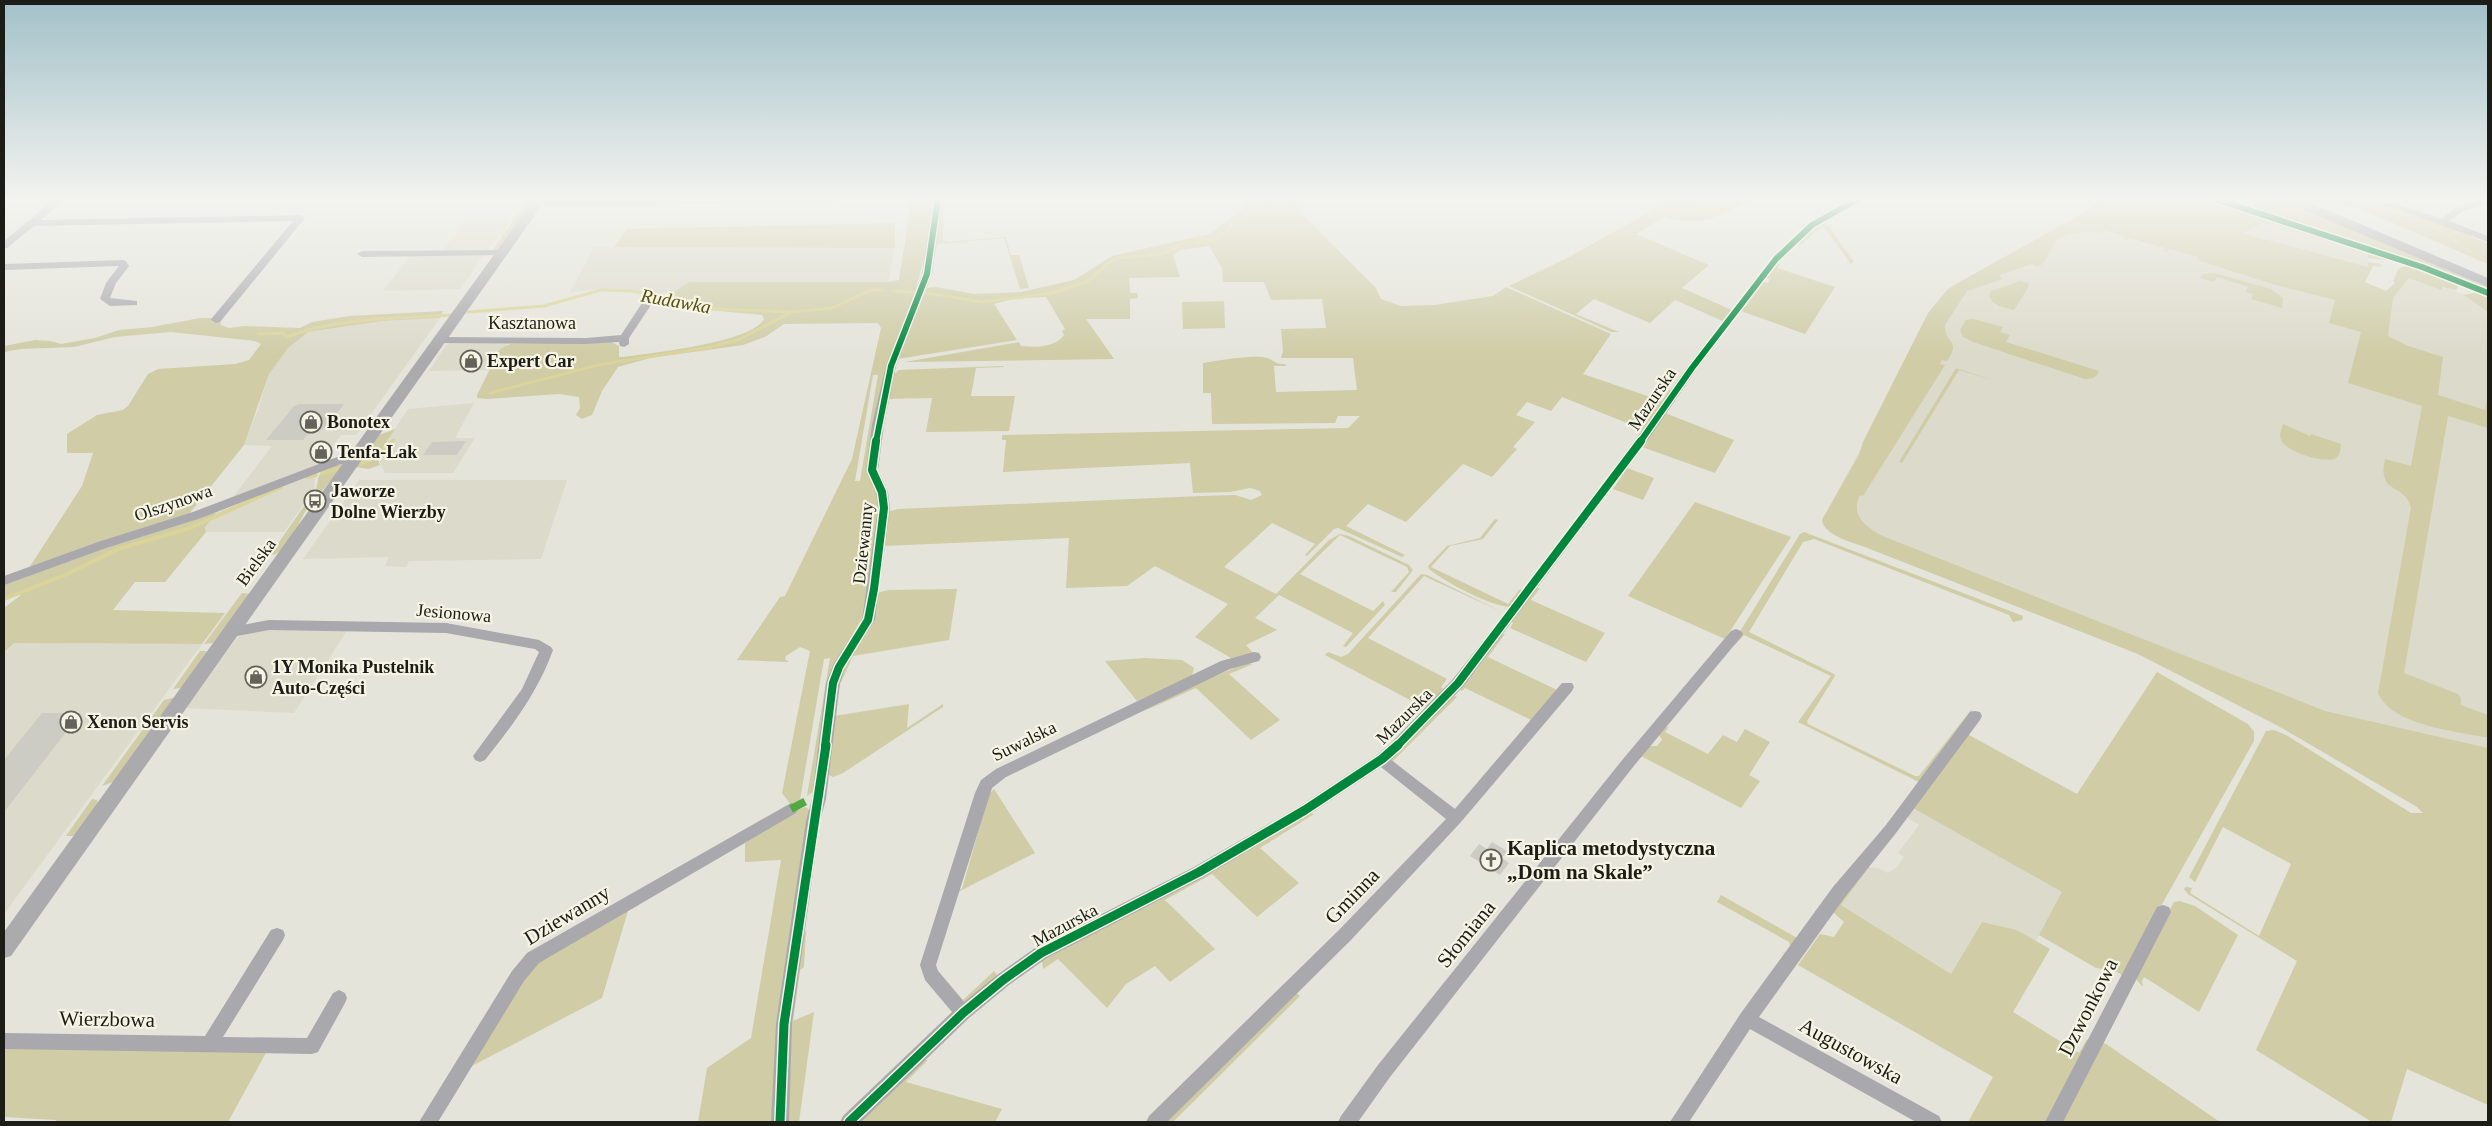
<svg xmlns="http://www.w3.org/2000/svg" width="2492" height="1126" font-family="'Times New Roman',serif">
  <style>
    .built { fill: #dcdaca }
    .green { fill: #cfcca6; fill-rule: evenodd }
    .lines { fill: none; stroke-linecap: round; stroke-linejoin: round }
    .stream-far1 { stroke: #dad49a; stroke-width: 3 }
    .stream { stroke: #dad49a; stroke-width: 4 }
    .building { fill: #ccccc5 }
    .minor { fill: #a8a8ad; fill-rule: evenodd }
    .major { fill: #abaaad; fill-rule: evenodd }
    .highway { fill: #a6a4a9; fill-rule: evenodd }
    .quiet { stroke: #52a942; stroke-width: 8; stroke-dasharray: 16 8; stroke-linecap: butt }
    .cycleway-far2-casing { stroke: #f6f4e4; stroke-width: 9 }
    .cycleway-far1-casing { stroke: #f6f4e4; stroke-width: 11 }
    .cycleway-casing { stroke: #f6f4e4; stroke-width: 12 }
    .cycleway-far2 { stroke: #00873e; stroke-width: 6 }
    .cycleway-far1 { stroke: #00873e; stroke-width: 8 }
    .cycleway { stroke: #00873e; stroke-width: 9 }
    .labels { text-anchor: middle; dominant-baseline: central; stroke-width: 4.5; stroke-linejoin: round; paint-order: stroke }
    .street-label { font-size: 18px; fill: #1d1d17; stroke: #f6f4e4 }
    .poi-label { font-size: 18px; font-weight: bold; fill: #1d1d17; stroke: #f6f4e4; text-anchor: start }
    .water-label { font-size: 19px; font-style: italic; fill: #564f13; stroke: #f6f4e4 }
    .near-poi-label { font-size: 21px; font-weight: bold; fill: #1d1d17; stroke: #f6f4e4; text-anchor: start }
    .near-street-label { font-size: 21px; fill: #1d1d17; stroke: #f6f4e4 }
  </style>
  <rect width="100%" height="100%" fill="#e4e4db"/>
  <g class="built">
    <polygon points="2197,198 2369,253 2368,268 2241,233 2215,262 2389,292 2404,269 2452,282 2453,290 2470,297 2488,299 2488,801 2310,743 2138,654 1830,533 1823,525 1822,520 1939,305 2092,213"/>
    <polygon points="467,219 511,219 487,251 442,251"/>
    <polygon points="594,247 895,248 888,282 689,282 674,292 658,294 600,289 570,292"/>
    <polygon points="484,255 460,289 383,291 410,256"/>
    <polygon points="440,318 356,435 341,435 319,465 233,497 272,446 244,445 245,441 259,407 269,374 288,348 301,336 308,332 383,321"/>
    <polygon points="453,342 508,342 492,370 429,371 446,345"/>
    <polygon points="474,403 455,438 475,438 453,473 385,473 377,456 408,409"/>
    <polygon points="316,473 314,490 284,532 206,532 205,527 217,512"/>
    <polygon points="359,480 567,480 541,559 409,561 406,567 385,566 389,557 303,559"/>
    <polygon points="348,629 294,713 186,708 240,634 252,630"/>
    <polygon points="14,643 202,644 4,914 4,652"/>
    <polygon points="1913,808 2063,892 2036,941 2017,930 1982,922 1951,974 1841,905 1869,867 1878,868 1888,873 1897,867 1904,857 1898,853 1919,825 1906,817"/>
  </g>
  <g class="green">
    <path d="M912,198h21l-6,49 -11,41 -27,78 -15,75 6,68 -16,110 -24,39 -26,133 -7,5 23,-138 -6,1 -24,141 -9,5 -9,-12 28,-142 -10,-4 -14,9 -1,3 4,3 -52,-2 43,-63 5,-1 67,-137 29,-131 -3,-5 -94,1 -19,13 -22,8 -93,13 -32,9 -16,24 -10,24 -10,4 -6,-4 4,-7 -1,-11 -20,-3 -72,5 -10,-1v-3l23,-46 10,-5 99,-3 10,5v11h4c28,-4 128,-14 141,-38l-2,-4 -66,-6 -9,-5 -12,-1 -5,-5 4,-6 15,-10h199l11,-2zM873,375h5l-18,106h-5z"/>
    <polygon points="940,198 943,198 943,240 947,242 1006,237 1011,255 1019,255 1029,288 1020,289 1004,238 937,244 935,256"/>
    <path d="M1246,198h45l12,17 73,73 5,11 20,7 33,-1 59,-9 13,-9 105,47 -28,40 79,27 7,-11 2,1 -35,47 6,-9 -80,-32 -11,14 -24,-9 -11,13 19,7 -22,25 4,2 -25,28 -29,-13 -57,58 -38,-18 -22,22 59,29 -3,2 -64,-29 -4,1 -27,27 -2,-1 10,-11 -43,-21 -48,44 52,27 53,-54 11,-6 9,2 60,29 4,5 -17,22h-5l18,-20 -2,-5 -67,-32 -40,39 73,37 10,-10 2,4 -39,42 -3,-1 10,-13 -74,-38 -24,23 22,12 -31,15 8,9 -23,4 -36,-21 33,-33 -73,-38 -28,20 -61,2 3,-50 -186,8 4,-34 11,-3 304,-13 33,-1 16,5 11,-5 -2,-4 -10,-3 -20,4 -37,1 -3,-30 -187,9 3,-32h-4v-5l346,-7 12,-12h-22l-3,7 -123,1 -1,-31h-8v-30c13,-2 52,-9 64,-5 9,3 7,6 18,6l1,2h-12l2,26 81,-2 -4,-32h-72l2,-7 -2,-22 45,-1 -4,-29 -51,1 -7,-18h-41l-1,-14 -13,-22 -28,4 -8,5 7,22 -51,1 1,15h7l1,5 -8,1v20h-44l28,40 -209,3 114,-20 2,4c14,2 35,1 43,-11l-2,-4 3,-2 -19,-32 -34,2 -18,5 23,36 -120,19 30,-71 9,-1 38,7 47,-2 53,-12 38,-24 97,-22 33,-24z"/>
    <path d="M1695,198h66c-37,10 -55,34 -96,18l-29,18 73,31 -27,23 50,22 -9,11 -48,-21 -25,23 -56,-24 -18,15 43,18h-8l-102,-46 58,-28 97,-54 25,-2z"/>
    <path d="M2110,198h97l16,5 -3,3 8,3 3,-3 156,51 6,4 -25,-3v-5l-103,-31 -23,11 126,34v-5l14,2 -2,3 -7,-1 -8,16 21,9 9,-8 -2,-2c3,-5 2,-9 7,-13 12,-7 50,8 60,16l-4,6 -13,-3 -2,3 -32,-12 -16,20 -5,38 20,10 35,11 -5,38 47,15 3,-13v31l-40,-12 -44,257 54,21 3,4v7l27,10v23c-31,-7 -96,-12 -110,-45l33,-185c-6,-26 -34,-12 -26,-49l26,7 11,-60 -74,-23 13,-51 -32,-9 6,-23 -66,-17 -72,-23 1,-3 -29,-8 -2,3 -3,-1 1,-3 -36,-10 -1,2h-4l1,-4 -22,-6 -2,3c-13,-1 -37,-3 -46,9 -5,8 -8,17 -15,24l-2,1 -6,-3 -33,11 4,4 -36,12 -22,34c-1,19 17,14 2,36l-5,-1 -2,4 5,1 -82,131 -3,-1c-11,21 8,34 25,42l440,174 163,37v357l-81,-36 -16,53h-19l-116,-72 41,-89 -109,-67 -4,-5 2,-2 6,1 -2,5 69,43 32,-72 -68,-37 -28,55 -6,-5 77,-146 8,-1 12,5 125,78h12l-6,-6 -142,-83 -137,-70 -268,-105c-14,-6 -45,-12 -48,-29l37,-65 4,-13 65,-129 19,-23 9,-6z"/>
    <polygon points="528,200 535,201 500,250 492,251"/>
    <polygon points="2285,201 2488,287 2488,292 2425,265 2260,213 2253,208 2255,204"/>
    <path d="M2342,201c51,4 100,22 146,43v20z"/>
    <polygon points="895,223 895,248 614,247 627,229"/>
    <polygon points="1820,223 1829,227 1854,262 1851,264 1823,226 1799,246 1794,244"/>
    <polygon points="1776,263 1780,264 1777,268 1835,287 1805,334 1741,311 1737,314 1762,281 1768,283 1770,279 1765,277"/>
    <polygon points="2214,273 2271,289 2283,298 2282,308 2251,299 2253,294 2246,292 2248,287 2217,277 2214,282 2200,278 2203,274"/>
    <path d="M2020,281l9,2 -1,5 -14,22c-10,-3 -21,-3 -25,-15l2,-4z"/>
    <polygon points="2474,293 2488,295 2488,312 2464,295"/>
    <polygon points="1224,301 1225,328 1183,329 1182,302"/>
    <polygon points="443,311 440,318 383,321 308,332 288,348 269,374 244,445 189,514 27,571 82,486 93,453 67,453 67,434 97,415 123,410 128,406 148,374 158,369 236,364 249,360 261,344 255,341 171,332 115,337 74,347 21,349 4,352 4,346 35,340 50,341 61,344 95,338 119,330 152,327 200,318 215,318 220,320 221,325 229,328 245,326 300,328 312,322 349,316"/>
    <path d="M1973,319l30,8 -3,5 10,3 -4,7 93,29c-2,7 -8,8 -14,8l-112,-37 -10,-5 -3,-7 6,-10z"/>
    <polygon points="1003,366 1004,367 976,368 971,396 1015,396 1009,431 926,432 932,398 886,399 893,375 899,370"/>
    <polygon points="1956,368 1995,381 1959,370 1902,463 1899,462"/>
    <polygon points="1665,413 1734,440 1715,473 1642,447"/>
    <path d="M2283,424l27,12 1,-2 30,10c-1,4 0,11 -5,14 -12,6 -49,-6 -55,-18 -2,-5 0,-10 2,-16z"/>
    <polygon points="395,429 377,456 380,465 369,469 356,467 379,435"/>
    <path d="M343,464c-11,17 -26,31 -38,48 -8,13 -12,29 -25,39 -3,3 -7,4 -10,4l46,-66 3,-13 6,-9z"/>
    <polygon points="1627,468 1654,478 1643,500 1613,489"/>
    <polygon points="1695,502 1791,537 1725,639 1628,596"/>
    <polygon points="217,512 205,527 206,532 165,582 135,582 113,610 225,613 202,644 14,643 4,652 4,608 21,595 4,596 4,584 101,548"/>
    <path d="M1495,519l3,1 -15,19 -33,7 -19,21 77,37 12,-15 5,2 -15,16c-20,-1 -65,-25 -81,-38l-1,-3 19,-20 33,-8z"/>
    <polygon points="1804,532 2023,616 2022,620 2013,622 2009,615 1814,539 1803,542 1749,632 1834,674 1835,676 1807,721 1808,724 1915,776 1919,776 1971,710 1973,711 1919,782 1798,722 1831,676 1744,635 1735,645 1733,643 1800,534"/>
    <polygon points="1421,574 1427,575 1502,612 1424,576 1368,638 1447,679 1441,687 1443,689 1429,708 1425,708 1325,655 1328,652 1341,657 1348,654"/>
    <polygon points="1537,588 1540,588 1531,600 1605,633 1586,662 1510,628 1513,623 1511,621"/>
    <polygon points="957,589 949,640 853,656 838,689 839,674 877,593 888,590"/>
    <polygon points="242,593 250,594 213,643 204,644"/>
    <polygon points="1501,634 1505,634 1488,657 1557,690 1531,720 1465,688 1462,691 1460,688"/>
    <polygon points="200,651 206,651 207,653 181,688 173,689"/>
    <polygon points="1145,658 1182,660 1194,668 1191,679 1137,701 1105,661"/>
    <polygon points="1246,663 1253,664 1229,674 1280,720 1251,740 1196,688 1140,713 1162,702 1168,696"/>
    <polygon points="2157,672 2248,724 2254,732 2254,741 2122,975 2115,971 2096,968 2039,935 2062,892 1913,808 1965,737 1969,735 2077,794"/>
    <path d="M1453,695l4,2 -64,64 61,49 55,-64 -7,13 -45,51c-12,-1 -59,-39 -66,-50l1,-3z"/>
    <polygon points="172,698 174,699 115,781 102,786 164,700"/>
    <polygon points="909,704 907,728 943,704 943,707 843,773 833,777 827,774 834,716"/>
    <polygon points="1669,727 1665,732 1708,754 1723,735 1737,742 1745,729 1770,742 1749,775 1760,781 1741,808 1639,755 1649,746 1657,746 1662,740 1658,733 1663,728"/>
    <polygon points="994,789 1035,853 958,892 934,966 963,1000 994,971 997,975 969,1000 962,1002 934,969 933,965 957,890 962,889 989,794"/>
    <polygon points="92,799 97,800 98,804 77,836 66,836"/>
    <polygon points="806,807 811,812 775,1068 772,1122 698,1122 707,1068 751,1038 781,860 745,862 745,843 793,811"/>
    <polygon points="1310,813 1314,814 1260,848 1299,883 1257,917 1212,874 1165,900 1215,949 1170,982 1155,966 1126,984 1107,1008 1058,959 1043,969 1042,961"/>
    <polygon points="1864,867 1869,867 1841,905 1951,974 1982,922 2017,930 2050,949 2013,1012 2079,1053 2087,1039 2089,1043 2046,1122 1968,1122 1993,1077 1798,965 1820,934 1834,937 1844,922 1834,913 1835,906"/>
    <polygon points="1721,895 1799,939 1786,955 1782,952 1786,953 1790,946 1789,942 1717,902"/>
    <polygon points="2180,901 2195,906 2238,935 2199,1012 2144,977 2142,981 2143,987 2135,978 2174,902"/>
    <polygon points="634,904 639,905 628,911 602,998 470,1067 436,1122 433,1122 535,964"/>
    <polygon points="806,931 804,967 800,970 793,1021 814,1012 799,1122 788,1122 788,1057 803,933"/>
    <polygon points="1295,992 1300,996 1173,1122 1163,1122"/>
    <polygon points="2103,1043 2106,1044 2220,1122 2061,1122"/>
    <polygon points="4,1046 267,1051 228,1122 55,1122 56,1120 4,1117"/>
    <polygon points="922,1060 928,1060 906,1082 1002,1109 995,1122 858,1122"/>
  </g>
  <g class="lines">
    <g class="stream-far1">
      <path d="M2318,200c41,4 82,8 119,28 18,10 32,25 51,34"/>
      <polyline points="894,291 927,293 982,302 1053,293 1088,281 1108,263 1118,258 1163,254 1184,243 1198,243 1218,238 1227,232 1233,222 1259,208 1266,198"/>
      <polyline points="468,312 544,306 601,290 631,291 686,300 696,305 718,309 793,312 832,308 871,290 882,290"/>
      <path d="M258,334l25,-1 4,4c50,-20 110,-18 164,-22"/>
      <polyline points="490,393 598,365 711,347 738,340 790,313"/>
      <polyline points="392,442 394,440"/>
    </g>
    <g class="stream">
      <polyline points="360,464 371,459 393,441"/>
      <polyline points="322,473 341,468"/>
      <polyline points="307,477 316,475"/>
      <polyline points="4,599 65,575 118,549 190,528 281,487"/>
    </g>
  </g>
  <g class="building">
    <polygon points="299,404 344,404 334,417 344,417 336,427 326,427 319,431 310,431 303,440 266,440 294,406"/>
    <polygon points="466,441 457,455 423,455 432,442"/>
    <polygon points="42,713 81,713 4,812 4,760"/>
    <polygon points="1492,842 1507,851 1502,858 1509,863 1500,875 1470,856 1479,844 1487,849"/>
  </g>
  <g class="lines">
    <g class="minor">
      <polygon points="56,198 66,198 41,220 300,215 305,218 220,322 216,323 211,320 212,318 293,221 34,226 7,248 4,249 4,241"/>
      <polygon points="831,198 834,199 834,203 539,205 534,202 539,199"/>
      <polygon points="933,198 943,198 932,274 896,366 884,425 878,470 888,492 890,508 875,620 845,668 840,683 826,799 820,821 792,1024 789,1122 771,1122 776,1024 806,821 812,799 826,683 834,663 862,620 878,508 876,492 866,470 872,425 886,366 922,274"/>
      <polygon points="1853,198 1864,198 1815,227 1779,261 1696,370 1650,437 1463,687 1391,760 1455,809 1562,683 1572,683 1574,687 1572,691 1461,822 1351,940 1167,1122 1146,1122 1149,1116 1339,930 1446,819 1381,767 1310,814 1204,877 1047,958 1009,985 969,1018 861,1122 840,1122 843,1116 952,1012 925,980 920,965 975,793 981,780 996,769 1221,661 1254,652 1259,653 1261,657 1259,661 1230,669 1006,777 992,788 936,965 938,971 964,1002 997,975 1035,948 1194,867 1300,806 1377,755 1390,744 1453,679 1506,612 1642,431 1688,366 1773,257 1809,223"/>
      <path d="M2353,198c31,0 59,10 88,21l16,-12 31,-9v6l-25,7 -14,10 39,15v6l-88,-32z"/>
      <polygon points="502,250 507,253 505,255 362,257 357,254 362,251"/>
      <polygon points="123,260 126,261 129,266 116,283 110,298 137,301 137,305 110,306 100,299 106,283 119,266 4,270 4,264"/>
      <polygon points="648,299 653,302 629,338 629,344 624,347 620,346 619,342 586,344 440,343 435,340 440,337 586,338 621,335 644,300"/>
      <polygon points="340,456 354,456 360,460 354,464 341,464 201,518 106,548 4,585 4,576 98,542 193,512"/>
      <path d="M269,620l177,3 93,17 12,7 2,3c-15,42 -41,76 -68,110l-5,2 -5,-2 -2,-4 49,-67 17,-37 -4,-3 -89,-16 -177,-3 -38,7 -5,-2 -2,-3 2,-3 5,-2z"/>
      <polygon points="1736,629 1741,631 1743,634 1741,637 1633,767 1390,1077 1358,1122 1338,1122 1341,1116 1378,1065 1623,759 1731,631"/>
      <polygon points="1975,711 1980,712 1982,716 1980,720 1896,833 1845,897 1759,1017 1939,1116 1942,1122 1916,1122 1750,1029 1689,1122 1670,1122 1741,1013 1833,887 1886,825 1970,712"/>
      <polygon points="791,803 796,805 798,809 796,813 539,963 524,981 438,1122 419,1122 512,971 527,953"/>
      <polygon points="2163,905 2169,907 2171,912 2063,1122 2045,1122 2157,907"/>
      <polygon points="277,928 283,930 285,935 283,940 223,1037 307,1038 333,993 339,990 345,993 347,998 345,1003 318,1052 312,1054 4,1049 4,1033 205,1036 271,930"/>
    </g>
    <polygon class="major" points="535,198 547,198 11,956 4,958 4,932"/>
    <polygon class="highway" points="2280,198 2299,198 2488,278 2488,287 2282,201"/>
    <polyline class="quiet" points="791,809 810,799 819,799"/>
    <g class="cycleway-far2-casing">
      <g id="cycleway-far2">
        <polyline points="2212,198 2422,267 2488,293"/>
        <polyline points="876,442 891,366 927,274 938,198"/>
        <polyline points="1640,442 1692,368 1776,259 1812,225 1860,198"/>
      </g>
    </g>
    <g class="cycleway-far1-casing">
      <g id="cycleway-far1">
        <polyline points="825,746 833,683 839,667 868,620 874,589 884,508 882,492 872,470 876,441"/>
        <polyline points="1397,746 1458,683 1641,441"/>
      </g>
    </g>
    <g class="cycleway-casing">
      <g id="cycleway">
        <polyline points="780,1122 784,1024 826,745"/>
        <polyline points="849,1122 963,1013 1003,980 1041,953 1199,872 1305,810 1382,759 1398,745"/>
      </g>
    </g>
    <use href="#cycleway-far2" class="cycleway-far2"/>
    <use href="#cycleway-far1" class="cycleway-far1"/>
    <use href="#cycleway" class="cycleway"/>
  </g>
  <linearGradient id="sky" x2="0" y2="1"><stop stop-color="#a2c1c9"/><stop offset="0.56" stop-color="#f3f3ef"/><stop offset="1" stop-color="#f3f3ef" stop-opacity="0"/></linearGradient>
  <rect width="2492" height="356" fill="url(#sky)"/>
  <defs>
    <g id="shop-ring" transform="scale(1.125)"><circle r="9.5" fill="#f6f4e4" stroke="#63635c" stroke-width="1.5"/><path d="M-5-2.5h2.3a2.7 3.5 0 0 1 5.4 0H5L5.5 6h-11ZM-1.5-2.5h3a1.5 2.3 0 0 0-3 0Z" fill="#63635c"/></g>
    <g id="bus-ring" transform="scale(1.125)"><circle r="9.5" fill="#f6f4e4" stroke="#63635c" stroke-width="1.5"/><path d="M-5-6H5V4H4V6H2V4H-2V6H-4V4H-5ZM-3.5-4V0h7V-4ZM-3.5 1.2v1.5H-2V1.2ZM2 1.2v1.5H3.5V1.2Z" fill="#63635c"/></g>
    <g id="church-ring" transform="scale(1.125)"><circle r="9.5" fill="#f6f4e4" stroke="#63635c" stroke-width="1.5"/><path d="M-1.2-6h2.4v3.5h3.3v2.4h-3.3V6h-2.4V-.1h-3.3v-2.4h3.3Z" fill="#63635c"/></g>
  </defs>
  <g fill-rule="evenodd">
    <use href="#shop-ring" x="471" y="361"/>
    <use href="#shop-ring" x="311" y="422"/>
    <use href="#shop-ring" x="321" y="452"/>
    <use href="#bus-ring" x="315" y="501"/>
    <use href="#shop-ring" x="256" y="677"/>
    <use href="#shop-ring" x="71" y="722"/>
    <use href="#church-ring" x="1491" y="860"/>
  </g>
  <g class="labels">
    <g class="street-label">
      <text x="532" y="323">Kasztanowa</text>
      <text transform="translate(1652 399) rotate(-56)">Mazurska</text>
      <text transform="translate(173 503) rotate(-19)">Olszynowa</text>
      <text transform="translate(863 543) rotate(-84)">Dziewanny</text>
      <text transform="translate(256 562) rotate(-54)">Bielska</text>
      <text transform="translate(454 613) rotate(5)">Jesionowa</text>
      <text transform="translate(1404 716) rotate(-45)">Mazurska</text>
      <text transform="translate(1024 741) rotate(-26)">Suwalska</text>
      <text transform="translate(1065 925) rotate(-28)">Mazurska</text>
    </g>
    <g class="poi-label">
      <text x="487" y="361">Expert Car</text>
      <text x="327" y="422">Bonotex</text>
      <text x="337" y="452">Tenfa-Lak</text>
      <text x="331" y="491">Jaworze<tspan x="331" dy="21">Dolne Wierzby</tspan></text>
      <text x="272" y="667">1Y Monika Pustelnik<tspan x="272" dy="21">Auto-Części</tspan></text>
      <text x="87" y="722">Xenon Servis</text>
    </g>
    <g class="water-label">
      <text transform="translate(676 301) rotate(10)">Rudawka</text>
    </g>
    <g class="near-poi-label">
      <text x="1507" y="848">Kaplica metodystyczna<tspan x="1507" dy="24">„Dom na Skale”</tspan></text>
    </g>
    <g class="near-street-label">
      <text transform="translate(1352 896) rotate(-46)">Gminna</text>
      <text transform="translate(567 915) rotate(-31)">Dziewanny</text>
      <text transform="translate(1466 934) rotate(-51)">Słomiana</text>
      <text transform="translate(2088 1007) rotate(-63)">Dzwonkowa</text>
      <text transform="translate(107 1019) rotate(1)">Wierzbowa</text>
      <text transform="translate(1851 1051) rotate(29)">Augustowska</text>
    </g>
  </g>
  <rect width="2492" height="1126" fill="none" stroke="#1d1d17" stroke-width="10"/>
</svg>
